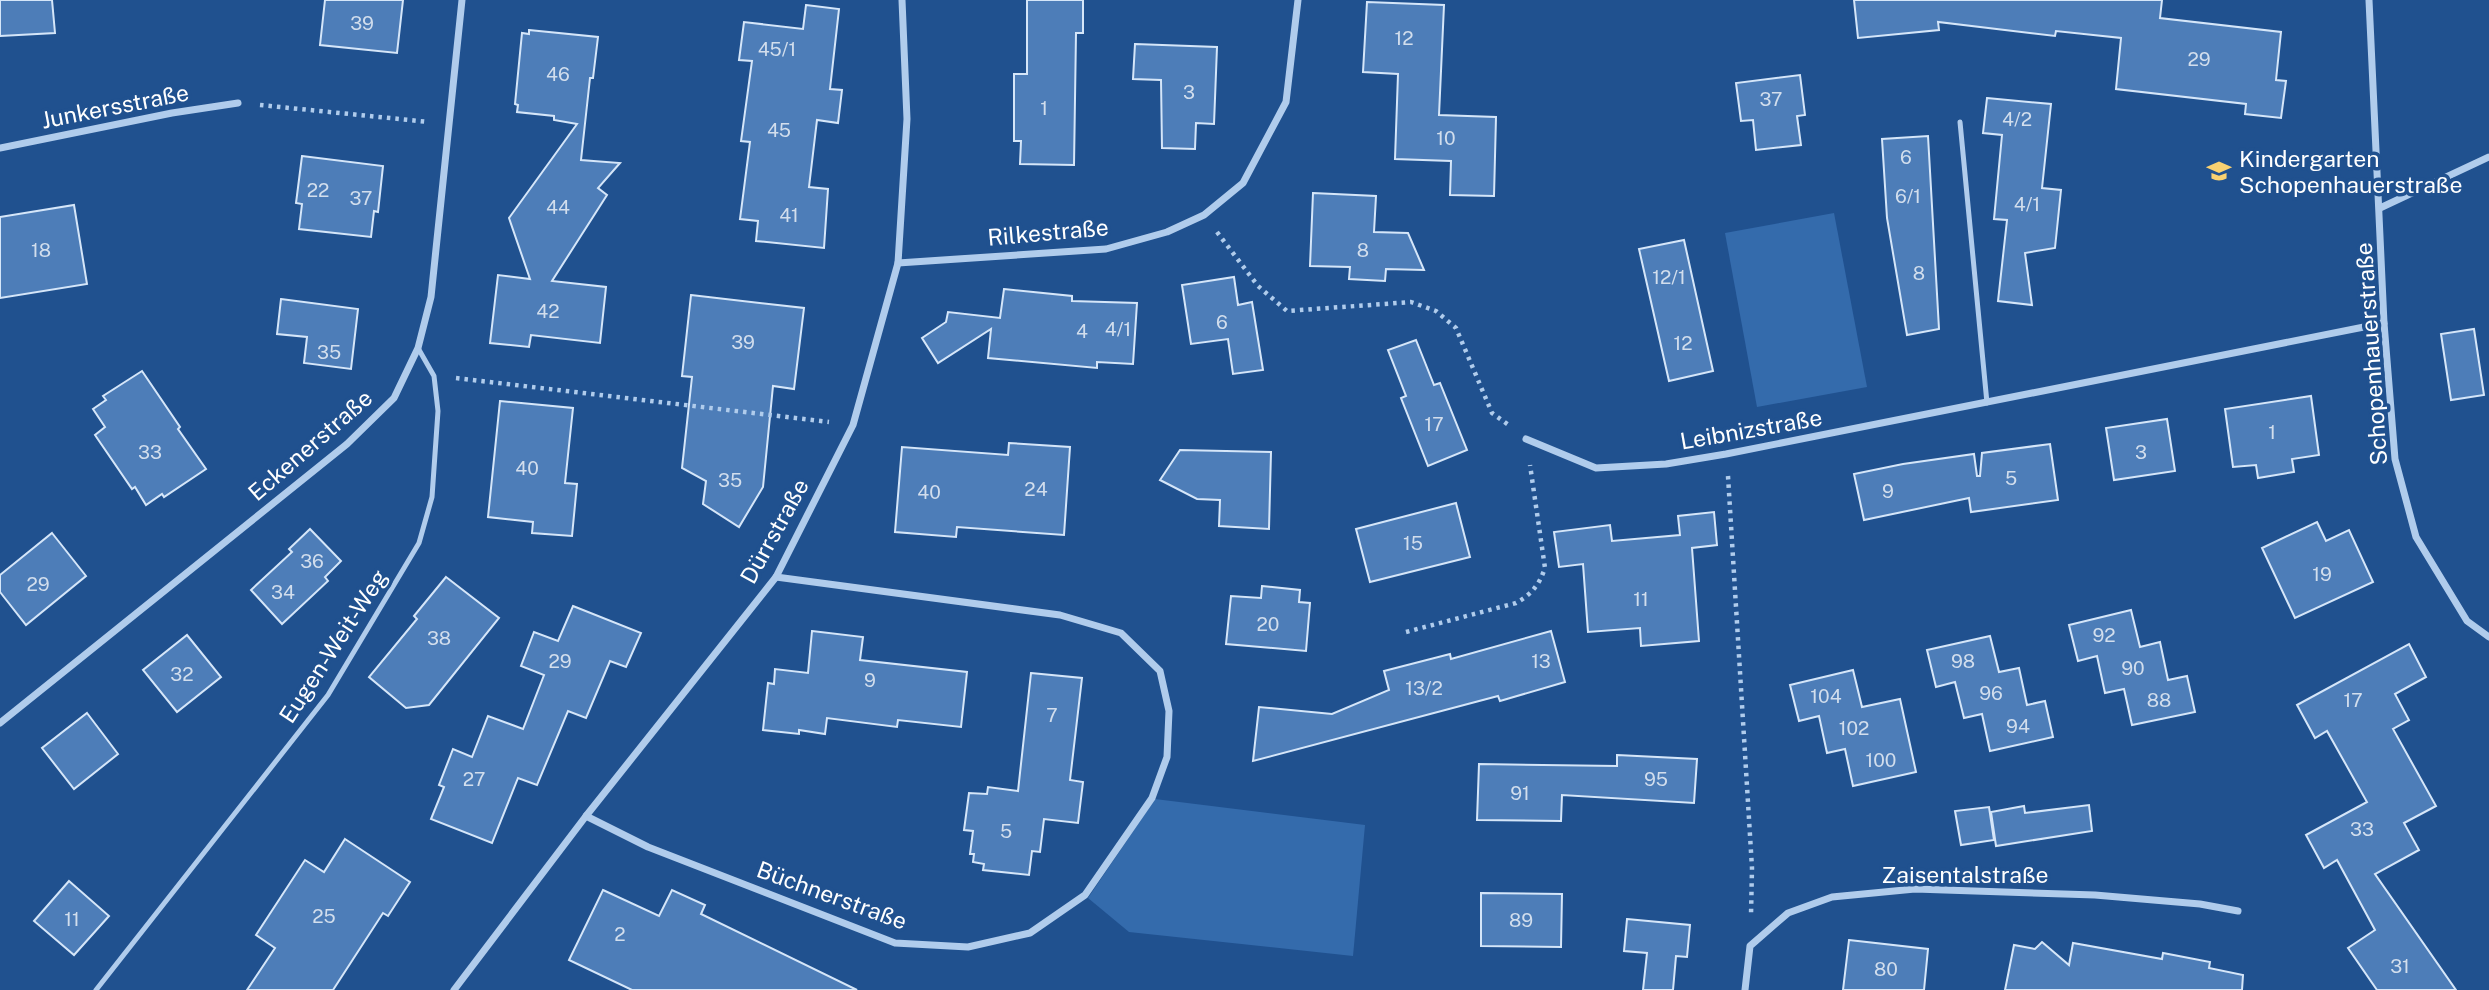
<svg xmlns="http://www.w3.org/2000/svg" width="2489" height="990" font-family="'Public Sans',sans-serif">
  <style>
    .green { fill: #346bac }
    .building { fill: #4d7db8; stroke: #d5e6f9; stroke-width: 2 }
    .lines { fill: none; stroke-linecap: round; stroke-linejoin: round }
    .path { stroke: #b0ccec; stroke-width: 4.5; stroke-dasharray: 3.5 5; stroke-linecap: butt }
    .service { stroke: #b0ccec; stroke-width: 5 }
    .minor { stroke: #b0ccec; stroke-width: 7 }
    .labels { text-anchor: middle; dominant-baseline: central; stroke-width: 7; stroke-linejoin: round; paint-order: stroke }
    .number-label { font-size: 19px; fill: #d2deed }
    .street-label { font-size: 23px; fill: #fff; stroke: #20518f }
    .poi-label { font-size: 23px; fill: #fff; stroke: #20518f; text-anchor: start }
  </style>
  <rect width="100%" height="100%" fill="#20518f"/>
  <g class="green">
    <polygon points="1834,213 1867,387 1757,407 1725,233"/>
    <polygon points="1155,799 1365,825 1353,956 1129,932 1088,898"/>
  </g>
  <g class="building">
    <polygon points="0,0 52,0 55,33 0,36"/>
    <polygon points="325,0 403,0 397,53 320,45"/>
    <polygon points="1027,0 1083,0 1083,33 1076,33 1074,165 1020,164 1021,141 1014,141 1014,74 1027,74"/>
    <polygon points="1854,0 2162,0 2160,18 2281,32 2276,80 2286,81 2281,118 2245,114 2246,104 2116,89 2121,38 2056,31 2055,36 1938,22 1939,30 1858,38"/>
    <polygon points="1367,2 1444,5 1439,115 1496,117 1494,196 1450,195 1451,161 1395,159 1398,74 1363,72"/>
    <polygon points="806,5 839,9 830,89 842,90 838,123 817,120 809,187 828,189 824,248 756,241 758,221 740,219 750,142 741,141 752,61 739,60 744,22 803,29"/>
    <polygon points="529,30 598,37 593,78 590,78 581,160 620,163 598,188 607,195 552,281 606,287 600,343 531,335 529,347 490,343 498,275 530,279 509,218 577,124 554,120 554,116 517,112 518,105 515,104 522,33 529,34"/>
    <polygon points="1135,44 1217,47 1214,124 1196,123 1195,149 1162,148 1161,80 1133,79"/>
    <polygon points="1800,75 1805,115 1797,116 1801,145 1756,150 1753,120 1741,121 1736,83"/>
    <polygon points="1987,98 2051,104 2042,188 2061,190 2055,248 2025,253 2032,305 1998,301 2007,220 1994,219 2002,135 1983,133"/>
    <polygon points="1928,136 1939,329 1907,335 1887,218 1882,139"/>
    <polygon points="302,156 383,166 378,212 374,211 371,237 299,229 302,204 296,203"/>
    <polygon points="1313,193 1376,196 1374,232 1408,233 1424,270 1386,269 1385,281 1349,279 1350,267 1310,266"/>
    <polygon points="74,205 87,284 0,298 0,217"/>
    <polygon points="1684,240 1713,371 1669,381 1639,249"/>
    <polygon points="1234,277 1238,305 1252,302 1263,370 1233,374 1228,339 1191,344 1182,285"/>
    <polygon points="1004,289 1072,296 1072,301 1137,303 1133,364 1097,362 1097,368 988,358 991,329 938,363 922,338 946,322 948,312 1000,318"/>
    <polygon points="691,295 804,308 794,389 773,386 763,487 739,527 703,504 706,481 682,468 692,377 682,376"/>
    <polygon points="281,299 358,309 351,369 304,363 307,337 277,334"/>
    <polygon points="2474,329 2484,395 2451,400 2441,334"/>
    <polygon points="1416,340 1434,385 1440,383 1467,450 1428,466 1401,398 1406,396 1388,350"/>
    <polygon points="142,371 180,427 178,429 206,469 164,497 162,494 146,505 135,487 132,489 95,435 105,427 93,409 106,400 103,396"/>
    <polygon points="2311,396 2319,455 2292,459 2294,472 2258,478 2256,465 2233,467 2225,409"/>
    <polygon points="500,401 573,408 565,483 577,484 572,536 532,533 533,522 488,517"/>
    <polygon points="2167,419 2175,471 2114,480 2106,428"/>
    <polygon points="1009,443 1070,447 1064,535 957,527 956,537 895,532 902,447 1008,455"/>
    <polygon points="2050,444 2058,500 1971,512 1969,498 1864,520 1854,474 1903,464 1974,454 1977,476 1980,476 1982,453"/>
    <polygon points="1180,450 1271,452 1269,529 1219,526 1220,500 1197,499 1160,480"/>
    <polygon points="1456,503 1470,557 1370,582 1356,529"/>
    <polygon points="1714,512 1717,545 1692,548 1699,641 1641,646 1640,628 1588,632 1583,564 1559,567 1554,532 1610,525 1612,541 1680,535 1678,516"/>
    <polygon points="2317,522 2326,541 2349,530 2373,582 2295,618 2262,548"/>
    <polygon points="310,529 341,561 325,577 328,581 282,624 251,590 292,552 289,549"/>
    <polygon points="52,533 86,576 26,625 0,592 0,575"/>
    <polygon points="446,577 499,618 429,705 406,708 369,677 417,619 414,616"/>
    <polygon points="1262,586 1300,590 1299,602 1310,603 1306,651 1226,644 1231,596 1261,598"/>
    <polygon points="573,606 641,633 626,667 610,661 586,718 568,711 537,785 518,778 492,843 431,819 444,787 439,785 453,749 472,757 488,716 523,729 544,675 521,666 534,632 558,641"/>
    <polygon points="2131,610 2140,647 2160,642 2168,680 2187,676 2195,712 2132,725 2124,689 2105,693 2097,656 2078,661 2069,625"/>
    <polygon points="812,631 863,637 860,660 967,672 961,727 898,720 897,727 827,718 825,734 799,730 799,734 763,730 768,683 774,684 775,669 808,673"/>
    <polygon points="1551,631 1565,682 1500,701 1498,696 1253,761 1259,707 1332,714 1389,690 1384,671 1450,654 1451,659"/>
    <polygon points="187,635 221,677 177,712 143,670"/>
    <polygon points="1990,636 1999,672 2019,668 2027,705 2045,701 2053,737 1990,751 1982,714 1964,718 1955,682 1936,687 1927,650"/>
    <polygon points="2409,644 2426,677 2395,694 2409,720 2393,729 2436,806 2404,823 2419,850 2375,874 2456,990 2377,990 2348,948 2375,930 2337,860 2324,868 2306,835 2367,802 2327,731 2315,738 2297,705"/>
    <polygon points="1853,670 1862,707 1900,699 1916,772 1853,786 1845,749 1827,753 1819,716 1799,721 1790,685"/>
    <polygon points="1031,673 1082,678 1070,780 1083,782 1078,823 1044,819 1040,852 1032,851 1029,875 983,870 984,864 973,862 974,854 970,854 973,831 964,830 969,793 987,794 988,787 1018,791"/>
    <polygon points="87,713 118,754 74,789 42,748"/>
    <polygon points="1617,755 1697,759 1694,803 1562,795 1561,821 1477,820 1479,764 1617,766"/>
    <polygon points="2089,805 2092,831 1996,846 1991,812 2024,806 2025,813"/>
    <polygon points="1989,807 1994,840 1961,845 1955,811"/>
    <polygon points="345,839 410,882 388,916 383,913 333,990 247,990 275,948 256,935 305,860 324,872"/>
    <polygon points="69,881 109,916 74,955 34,921"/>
    <polygon points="603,890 659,916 672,890 705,905 701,914 857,990 632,990 569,960"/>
    <polygon points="1481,893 1562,894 1561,947 1481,946"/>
    <polygon points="1627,919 1690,925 1687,957 1676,956 1673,990 1643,990 1647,953 1624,951"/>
    <polygon points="1849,940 1928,949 1924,990 1843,990"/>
    <polygon points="2042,942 2069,965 2073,943 2162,959 2163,953 2210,962 2209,968 2243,975 2242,990 2005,990 2014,945 2035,949"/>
  </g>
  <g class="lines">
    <g class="path">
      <polyline points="260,105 429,122"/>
      <polyline points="1217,232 1258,286 1287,311 1411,302 1436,311 1456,328 1492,413 1510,426"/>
      <polyline points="456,378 829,422"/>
      <polyline points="1728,476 1752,868 1751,915"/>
      <path d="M1406,632l110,-29c16,-9 23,-18 29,-35l-15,-103"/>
    </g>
    <g class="service">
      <polyline points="1960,122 1987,403"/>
      <polyline points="96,990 328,695 419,543 432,497 438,411 434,376 418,348"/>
    </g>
    <g class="minor">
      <polyline points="2369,0 2384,323 2395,459 2416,537 2467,621 2489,637"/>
      <polyline points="0,148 172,113 238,103"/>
      <polyline points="2380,208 2489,157"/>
      <polyline points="898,263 1106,249 1167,232 1204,215 1243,183 1286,102 1298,0"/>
      <polyline points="1526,439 1596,468 1666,464 1726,454 2384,323"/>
      <polyline points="0,723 347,444 394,398 418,348 431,297 462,0"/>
      <polyline points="586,816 648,847 895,943 968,947 1030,933 1085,895 1152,798 1167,757 1169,711 1160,671 1121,633 1060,615 776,577"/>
      <polyline points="454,990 586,816 776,577 853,425 898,263 907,119 902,0"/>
      <polyline points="1745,990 1750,946 1788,913 1832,897 1915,889 2095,895 2200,904 2238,911"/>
    </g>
  </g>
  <defs>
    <g id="school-bare" transform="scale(1.89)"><path d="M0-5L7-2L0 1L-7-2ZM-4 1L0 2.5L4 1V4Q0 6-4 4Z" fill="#f9d171" stroke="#20518f" stroke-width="2.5" paint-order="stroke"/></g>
  </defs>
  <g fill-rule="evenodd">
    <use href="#school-bare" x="2219" y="171"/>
  </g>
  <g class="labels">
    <g class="number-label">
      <text x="362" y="23">39</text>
      <text x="1404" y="38">12</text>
      <text x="777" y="49">45/1</text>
      <text x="2199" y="59">29</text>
      <text x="558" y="74">46</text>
      <text x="1189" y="92">3</text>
      <text x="1771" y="99">37</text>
      <text x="1044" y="108">1</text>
      <text x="2017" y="119">4/2</text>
      <text x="779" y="130">45</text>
      <text x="1446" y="138">10</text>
      <text x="1906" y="157">6</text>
      <text x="318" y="190">22</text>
      <text x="1908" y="196">6/1</text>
      <text x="361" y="198">37</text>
      <text x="2027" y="204">4/1</text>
      <text x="558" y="207">44</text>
      <text x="789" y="215">41</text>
      <text x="41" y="250">18</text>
      <text x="1363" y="250">8</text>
      <text x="1919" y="273">8</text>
      <text x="1669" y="277">12/1</text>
      <text x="548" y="311">42</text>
      <text x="1222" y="322">6</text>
      <text x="1118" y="329">4/1</text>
      <text x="1082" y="331">4</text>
      <text x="743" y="342">39</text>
      <text x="1683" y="343">12</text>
      <text x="329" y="352">35</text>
      <text x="1434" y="424">17</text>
      <text x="2272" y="432">1</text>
      <text x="150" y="452">33</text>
      <text x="2141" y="452">3</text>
      <text x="527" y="468">40</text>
      <text x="2011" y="478">5</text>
      <text x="730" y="480">35</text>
      <text x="1036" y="489">24</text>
      <text x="1888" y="491">9</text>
      <text x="929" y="492">40</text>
      <text x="1413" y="543">15</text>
      <text x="312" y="561">36</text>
      <text x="2322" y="574">19</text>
      <text x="38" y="584">29</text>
      <text x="283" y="592">34</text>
      <text x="1641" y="599">11</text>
      <text x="1268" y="624">20</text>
      <text x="2104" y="635">92</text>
      <text x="439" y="638">38</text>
      <text x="560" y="661">29</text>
      <text x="1541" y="661">13</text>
      <text x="1963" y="661">98</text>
      <text x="2133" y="668">90</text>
      <text x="182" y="674">32</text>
      <text x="870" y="680">9</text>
      <text x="1424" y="688">13/2</text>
      <text x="1991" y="693">96</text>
      <text x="1826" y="696">104</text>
      <text x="2159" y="700">88</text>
      <text x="2353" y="700">17</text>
      <text x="1052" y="715">7</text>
      <text x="2018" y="726">94</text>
      <text x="1854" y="728">102</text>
      <text x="1881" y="760">100</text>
      <text x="474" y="779">27</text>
      <text x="1656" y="779">95</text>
      <text x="1520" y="793">91</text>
      <text x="2362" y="829">33</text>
      <text x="1006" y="831">5</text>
      <text x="324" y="916">25</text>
      <text x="72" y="919">11</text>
      <text x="1521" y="920">89</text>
      <text x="620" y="934">2</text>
      <text x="2400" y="966">31</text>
      <text x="1886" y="969">80</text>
    </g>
    <g class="street-label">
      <text transform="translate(115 106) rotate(-11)">Junkersstraße</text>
      <text transform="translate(1048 232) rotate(-5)">Rilkestraße</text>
      <text transform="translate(2371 354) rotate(-94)">Schopenhauerstraße</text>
      <text transform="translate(1751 429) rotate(-10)">Leibnizstraße</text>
      <text transform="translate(310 445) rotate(-41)">Eckenerstraße</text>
      <text transform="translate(774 531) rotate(-61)">Dürrstraße</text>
      <text transform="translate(333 646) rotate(-57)">Eugen-Weit-Weg</text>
      <text x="1965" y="874">Zaisentalstraße</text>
      <text transform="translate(832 895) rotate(20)">Büchnerstraße</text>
    </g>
    <g class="poi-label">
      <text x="2239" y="158">Kindergarten<tspan x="2239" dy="26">Schopenhauerstraße</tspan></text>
    </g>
  </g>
</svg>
